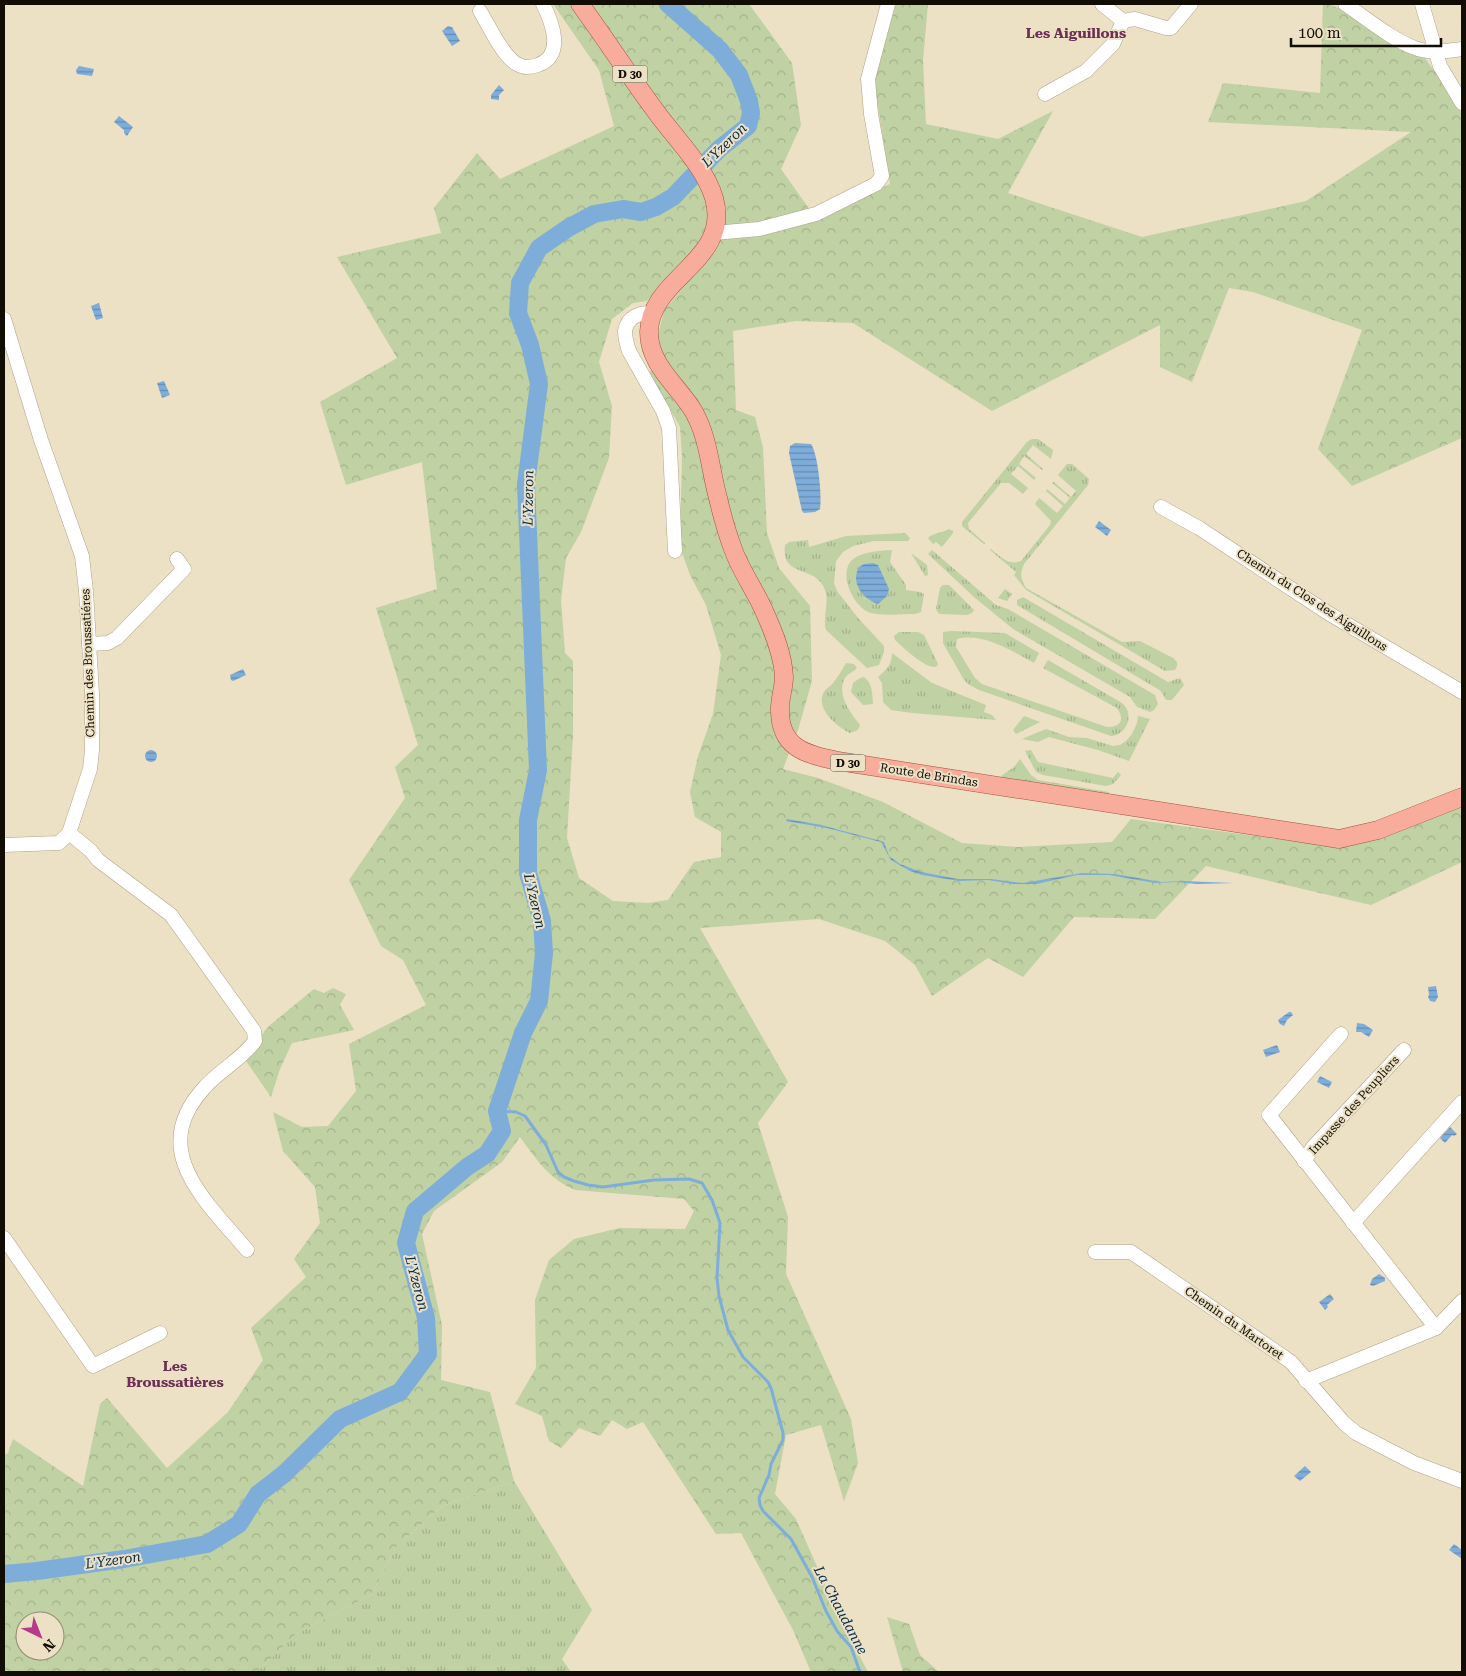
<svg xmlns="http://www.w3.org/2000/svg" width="1466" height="1676" font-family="'Roboto Serif',serif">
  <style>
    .grass { fill: url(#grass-tufts) }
    .forest { fill: url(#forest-crowns); fill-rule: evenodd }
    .water { fill: url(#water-rules) }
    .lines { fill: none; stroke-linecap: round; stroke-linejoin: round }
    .stream { stroke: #7fadda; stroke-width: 3 }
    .river { stroke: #7fadda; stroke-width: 18 }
    .minor-casing { stroke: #aea38a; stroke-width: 15 }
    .major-casing { stroke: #a5513c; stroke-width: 19 }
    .minor { stroke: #fff; stroke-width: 14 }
    .major { stroke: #f8ac9b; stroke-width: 18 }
    .labels { text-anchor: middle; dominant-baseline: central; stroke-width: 4; stroke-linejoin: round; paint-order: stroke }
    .shield { fill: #ece0c5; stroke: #534c3f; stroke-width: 1 }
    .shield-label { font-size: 11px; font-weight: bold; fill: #110d05 }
    .street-label { font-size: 12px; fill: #110d05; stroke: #ece0c5 }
    .neighbourhood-label { font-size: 14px; font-weight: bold; fill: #6c2f55; stroke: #ece0c5 }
    .water-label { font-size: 14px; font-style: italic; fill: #072b49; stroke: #ece0c5 }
  </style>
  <defs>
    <pattern id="grass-tufts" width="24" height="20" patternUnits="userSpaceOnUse" patternTransform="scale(1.25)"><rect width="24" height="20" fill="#c0d1a4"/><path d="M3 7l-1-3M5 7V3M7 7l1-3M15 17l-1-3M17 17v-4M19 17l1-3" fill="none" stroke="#a4b28c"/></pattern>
    <pattern id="forest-crowns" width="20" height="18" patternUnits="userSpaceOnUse" patternTransform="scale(1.25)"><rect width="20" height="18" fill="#c0d1a4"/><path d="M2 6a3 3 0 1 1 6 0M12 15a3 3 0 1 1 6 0" fill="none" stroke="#a4b28c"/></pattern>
    <pattern id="water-rules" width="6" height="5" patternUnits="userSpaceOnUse" patternTransform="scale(1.25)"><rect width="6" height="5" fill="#7fadda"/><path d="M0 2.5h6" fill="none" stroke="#678baf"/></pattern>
  </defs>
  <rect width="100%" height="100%" fill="#ece0c5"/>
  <g class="grass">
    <polygon points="1032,439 1038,439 1053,450 1051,459 1033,445 1026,454 1043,469 1042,470 1024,456 1019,464 1036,478 1034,480 1018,466 1011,474 1028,488 1023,494 1009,483 1001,483 968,523 969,529 985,543 984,544 962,526 962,522 1027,442"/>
    <path d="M1067,464h5l17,15 -1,6 -64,79c-4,9 -4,15 2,24l96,54 18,-1 33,17 4,4v4l-2,4 -10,1 -139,-81 -12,-15 2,-3 -26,-22 1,-1c10,8 17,17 30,12l29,-36 1,-4 -16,-17 4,-6 18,15 6,-7 -17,-15 1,-2 18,15 5,-6 -18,-15 2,-1 17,15 5,-6 -18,-16z"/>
    <path d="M949,529l4,2v2l-11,14 -6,-5 -3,2 -5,-6c5,-5 14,-5 21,-9z"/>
    <path d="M905,533l5,5 -2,3h-34l-21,5 -10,6 -7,9 -2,22 3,8 21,27 26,28v6l-5,13 -12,3 -41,-38c-4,-16 6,-31 -4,-46 -12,-18 -41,-8 -37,-39l4,-3 19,-2 1,7 37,-11z"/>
    <path d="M892,550l-2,12 16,23v5l14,2 4,2 -3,18 -6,2c-14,0 -30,2 -44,-1 -16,-4 -33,-37 -20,-52 10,-10 29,-10 41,-11z"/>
    <polygon points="932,550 996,605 1008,609 1155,695 1158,704 1154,710 1150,712 1137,707 1130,697 1013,629 974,597 928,554"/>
    <polygon points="911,553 927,565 928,575 925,576"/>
    <polygon points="943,585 949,585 974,610 972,613 967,615 941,614 938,613 936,609 940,588"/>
    <polygon points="1005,589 1012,594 1007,601 998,598"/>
    <polygon points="1023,597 1168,682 1180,678 1184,685 1172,700 1166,700 1161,691 1017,605 1017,600"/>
    <path d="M951,631l54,2 34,20 -5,10c-22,-12 -51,-31 -77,-24l-1,8 19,31 7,6 125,43c14,0 18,-7 10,-19l-74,-40 5,-8 74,43c2,2 6,6 6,10 3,10 -6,23 -17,23l-132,-46 -11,-6 -4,-4 -21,-37v-11z"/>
    <path d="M899,632h19l6,3 14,29 -2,3c-12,1 -32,-19 -41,-27l-1,-4z"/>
    <path d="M892,653l40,30 54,22 -2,7 8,3 4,5 -84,-7 -21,-3 -8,-8 -1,-19 -4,-6c8,-7 14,-12 14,-24z"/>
    <path d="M846,663l8,1 3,4c-3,4 -9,5 -12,10 -9,16 5,34 15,47l-2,5 -8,3c-11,-5 -34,-23 -27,-39 1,-4 7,-7 10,-11 5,-6 9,-13 13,-20z"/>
    <path d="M864,677c9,7 8,16 9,27l-10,1 -12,-13 2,-9 7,-5z"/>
    <polygon points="1024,716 1040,722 1016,734 1013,730"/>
    <polygon points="1138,716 1150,719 1129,761 1098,750 1049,737 1038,742 1022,739 1046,729 1069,737 1087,738 1113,746 1120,745 1126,741 1132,734 1137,723"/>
    <polygon points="1031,750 1038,762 1113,778 1118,772 1121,775 1113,784 1106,786 1043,775 1036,772 1025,751"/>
    <polygon points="1020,759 1031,775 1038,780 1109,792 1109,798 1006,782 1001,776 1014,767"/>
    <polygon points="514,1481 592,1610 562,1659 571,1672 257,1672 296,1634 371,1595 397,1546 442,1506"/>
  </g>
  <g class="forest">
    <path d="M553,4h196l43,59 9,62 -20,44 29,41 -86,21 -28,18 -49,52 -14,2 -21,16 -13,43 13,44 -3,52 -28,74 -15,26 -5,42 4,53 8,8v74l-6,103 12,40 34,23 35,2 20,-3 26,-38 27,-5v-25l-26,-15 -5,-25 8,-36 15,-42 8,-59 -15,-50 -16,-30 -10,-28 2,-91 -2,-29 -31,-55 16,-9 -7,-27 6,-26 44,-51 16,-25 91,-15 75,-35 -16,-104 22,-76h32l-5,56 3,64 72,15 55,-28 -45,82 134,44 164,-36 105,-69 -203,-10 15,-39 97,10 3,-89h6l16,7 79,46 29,39 9,18v324l-110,48 -34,-37 44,-119 -109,-38 -24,-4 -37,94 -32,-15v-42l-168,86 -139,-88 -57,-2 -63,10 3,79 19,7 8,30 4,86 12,35 31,38 2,75 -14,49 -15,39 35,9 65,24 79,41 56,4 94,-5 19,-23 206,28 125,-41v56l-91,43 -165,-39 -51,53 -81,-2 -51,60 -35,-19 -56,38 -17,-31 -30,-24 -66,-22 -119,9 88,154 -30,41 30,94 -2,57 65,145 7,44 -14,38 -23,-76 -35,10 -11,59 21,25 46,104 26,49h-57l-18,-42 -52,-97 -25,1 -73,-112 -16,7 -15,-9 -12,16 -21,-8 -18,20 -12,-7 -7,-25 -27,-12 21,-36 -1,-68 14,-40 25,-21 46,-11 65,1 9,-18 -10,-12 -109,-9c-26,-11 -39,-31 -55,-53l-18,25 -68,49 -12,23 20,91 -1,55 49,12 24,89 -72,25 -45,40 -26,49 -75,39 -39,38h-253v-217l4,-2 5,-14 70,47 17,-82 7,-6 60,70 61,-56 35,-52 -12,-32 55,-51 -12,-18 26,-36 -5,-36 -32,-36 -10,-39 29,15 26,-1 28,-35 -7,-47 77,-39 -23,-45 -22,-14 -32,-66 56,-82 -10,-31 23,-22 -42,-137 61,-19 -15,-127 -76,23 -26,-83 77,-44 -60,-101 104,-24 -7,-25 43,-55 23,26 114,-53 -15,-56zM25,1621h30v30h-30z"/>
    <polygon points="333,988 346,994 340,1005 354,1030 292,1043 280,1069 271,1097 246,1061 259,1038 269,1026 314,989 324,993"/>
    <polygon points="887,1617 909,1624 920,1655 939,1672 903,1672"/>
  </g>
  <g class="water">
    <polygon points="448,26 452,27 460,41 452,46 442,31"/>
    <polygon points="79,66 94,69 92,76 77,74 76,70"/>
    <polygon points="499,85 504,90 499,95 499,100 491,99 491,95"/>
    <polygon points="119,116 133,127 127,136 124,133 124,130 114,122"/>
    <polygon points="99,303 103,318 96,320 91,306"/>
    <polygon points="164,381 170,395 162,398 157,383"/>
    <path d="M795,443l16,1c7,10 11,52 9,65l-5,3 -11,1 -2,-2 -13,-58 1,-7z"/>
    <polygon points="1099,521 1111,530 1107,536 1095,527"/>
    <path d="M873,563l5,2 11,24 -2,7 -9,8c-15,-5 -28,-21 -19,-37l5,-3z"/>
    <polygon points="243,669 246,675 233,681 231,680 230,675"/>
    <circle cx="151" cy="756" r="6"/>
    <polygon points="787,819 821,825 881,841 884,842 889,856 900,864 921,872 958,879 991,879 1023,883 1082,873 1115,874 1161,882 1183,881 1234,883 1197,884 1177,882 1155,883 1109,875 1077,875 1036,884 1013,884 988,880 959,881 922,875 910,871 891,860 881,842 827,828 786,821"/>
    <polygon points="1436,986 1438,997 1435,1002 1430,1001 1428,997 1429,995 1428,987"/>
    <polygon points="1289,1012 1291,1012 1293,1015 1287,1020 1284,1026 1280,1024 1278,1020"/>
    <polygon points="1357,1023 1364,1024 1373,1030 1369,1037 1361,1032 1356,1032"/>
    <polygon points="1277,1045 1280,1052 1266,1057 1263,1050"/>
    <polygon points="1320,1076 1332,1082 1329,1088 1317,1082"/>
    <polygon points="1450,1127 1457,1134 1454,1136 1452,1135 1445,1143 1440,1138"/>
    <polygon points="1379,1274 1385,1278 1385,1281 1373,1286 1370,1285 1372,1279"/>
    <polygon points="1330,1294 1334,1299 1327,1305 1328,1307 1325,1310 1319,1302"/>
    <polygon points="1305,1466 1311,1472 1300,1481 1294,1476"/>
    <polygon points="1454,1544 1462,1550 1462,1559 1449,1550"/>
  </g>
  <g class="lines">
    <polyline class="stream" points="497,1111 516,1112 525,1116 546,1145 558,1172 564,1177 574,1181 588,1185 603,1187 654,1180 689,1179 702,1183 712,1200 720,1223 717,1278 719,1296 728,1330 743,1357 768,1382 771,1388 783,1433 783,1440 771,1464 769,1475 759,1498 760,1505 763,1511 791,1539 812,1577 826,1611 837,1631 851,1647 860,1672"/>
    <polyline class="river" points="4,1574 37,1571 124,1559 207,1544 239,1524 258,1494 284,1474 340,1419 400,1392 428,1354 426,1318 406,1243 415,1211 467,1167 487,1154 502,1131 497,1111 523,1033 539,1001 544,953 542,921 528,873 528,820 538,770 526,484 539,384 530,345 518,313 520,283 539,248 568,228 594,214 623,209 641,212 656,207 673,197 719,149 748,126 751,113 749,101 739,75 720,50 668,4"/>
    <g class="minor-casing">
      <g id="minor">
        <polyline points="1102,4 1123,21 1135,19 1166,28 1171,28 1191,4"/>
        <path d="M1345,4c21,14 46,35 70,44 15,6 32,3 47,1"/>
        <polyline points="1422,4 1440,66 1462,103"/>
        <path d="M480,11c9,15 24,48 39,54 5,3 13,2 19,0 27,-10 14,-43 5,-61"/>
        <polyline points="1045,94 1086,71 1113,44 1123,21"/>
        <polyline points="714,233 759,229 816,214 876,184 882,176 871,114 868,79 888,4"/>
        <path d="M653,314c-12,-3 -26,3 -28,17 0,7 2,14 4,20l34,60 6,17 6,123"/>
        <polyline points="4,319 41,440 82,556 86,591 92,694 92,751 90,769 69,833 59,843 4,845"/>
        <polyline points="1161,507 1199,528 1328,613 1462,692"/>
        <polyline points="89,644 108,643 117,638 184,569 177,559"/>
        <path d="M69,833l22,18 7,9 73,55 83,116 1,10c-13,18 -35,29 -50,46 -59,63 1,114 42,163"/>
        <polyline points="1341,1034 1269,1115 1436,1328"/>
        <polyline points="1304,1161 1314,1146 1404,1050"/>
        <polyline points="1353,1223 1462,1102"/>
        <polyline points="4,1238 93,1366 160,1333"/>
        <polyline points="1095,1252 1131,1252 1291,1362 1344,1423 1356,1433 1414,1463 1462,1481"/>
        <polyline points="1306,1381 1436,1328 1462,1301"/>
      </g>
    </g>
    <g class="major-casing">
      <path id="major" d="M580,4c27,37 52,76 80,113 19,25 45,51 54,81 18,63 -64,79 -65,134 0,34 30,54 45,80 15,27 16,57 24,86 4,17 9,35 15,51 8,23 23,42 32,64 9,20 18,42 19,64 0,10 -4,21 -4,31 -1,40 25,46 58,53l501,78 39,-9 84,-33"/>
    </g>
    <use href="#minor" class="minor"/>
    <use href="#major" class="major"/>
  </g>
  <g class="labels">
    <g class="shield">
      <rect x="612.5" y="65.5" width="35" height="17" rx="4"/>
      <rect x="830.5" y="754.5" width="35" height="17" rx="4"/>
    </g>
    <g class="shield-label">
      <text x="630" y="74">D 30</text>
      <text x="848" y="763">D 30</text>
    </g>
    <g class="street-label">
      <text transform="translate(1312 600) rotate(33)">Chemin du Clos des Aiguillons</text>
      <text transform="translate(88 663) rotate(-92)">Chemin des Broussatiéres</text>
      <text transform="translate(929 775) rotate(9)">Route de Brindas</text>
      <text transform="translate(1354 1105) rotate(-48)">Impasse des Peupliers</text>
      <text transform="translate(1234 1323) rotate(35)">Chemin du Martoret</text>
    </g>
    <g class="neighbourhood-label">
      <text x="1076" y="33">Les Aiguillons</text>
      <text x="175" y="1366">Les<tspan x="175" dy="16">Broussatières</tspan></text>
    </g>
    <g class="water-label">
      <text transform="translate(724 145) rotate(-44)">L'Yzeron</text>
      <text transform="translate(528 498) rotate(-89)">L'Yzeron</text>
      <text transform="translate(535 901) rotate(77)">L'Yzeron</text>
      <text transform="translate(417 1283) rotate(75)">L'Yzeron</text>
      <text transform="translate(113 1560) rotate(-8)">L'Yzeron</text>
      <text transform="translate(841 1610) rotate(62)">La Chaudanne</text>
    </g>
  </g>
  <rect width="1466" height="1676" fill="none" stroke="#110d05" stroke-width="10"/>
  <g transform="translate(40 1636) rotate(137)"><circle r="24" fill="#ece0c5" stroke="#948c78"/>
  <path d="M0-4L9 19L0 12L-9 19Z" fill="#b63a8b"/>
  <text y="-8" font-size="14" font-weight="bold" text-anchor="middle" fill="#110d05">N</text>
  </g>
  <path d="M1291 38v8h150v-8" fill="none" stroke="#110d05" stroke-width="2.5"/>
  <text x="1298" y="38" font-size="15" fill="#110d05" stroke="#ece0c5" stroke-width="4" paint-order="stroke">100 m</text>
</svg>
